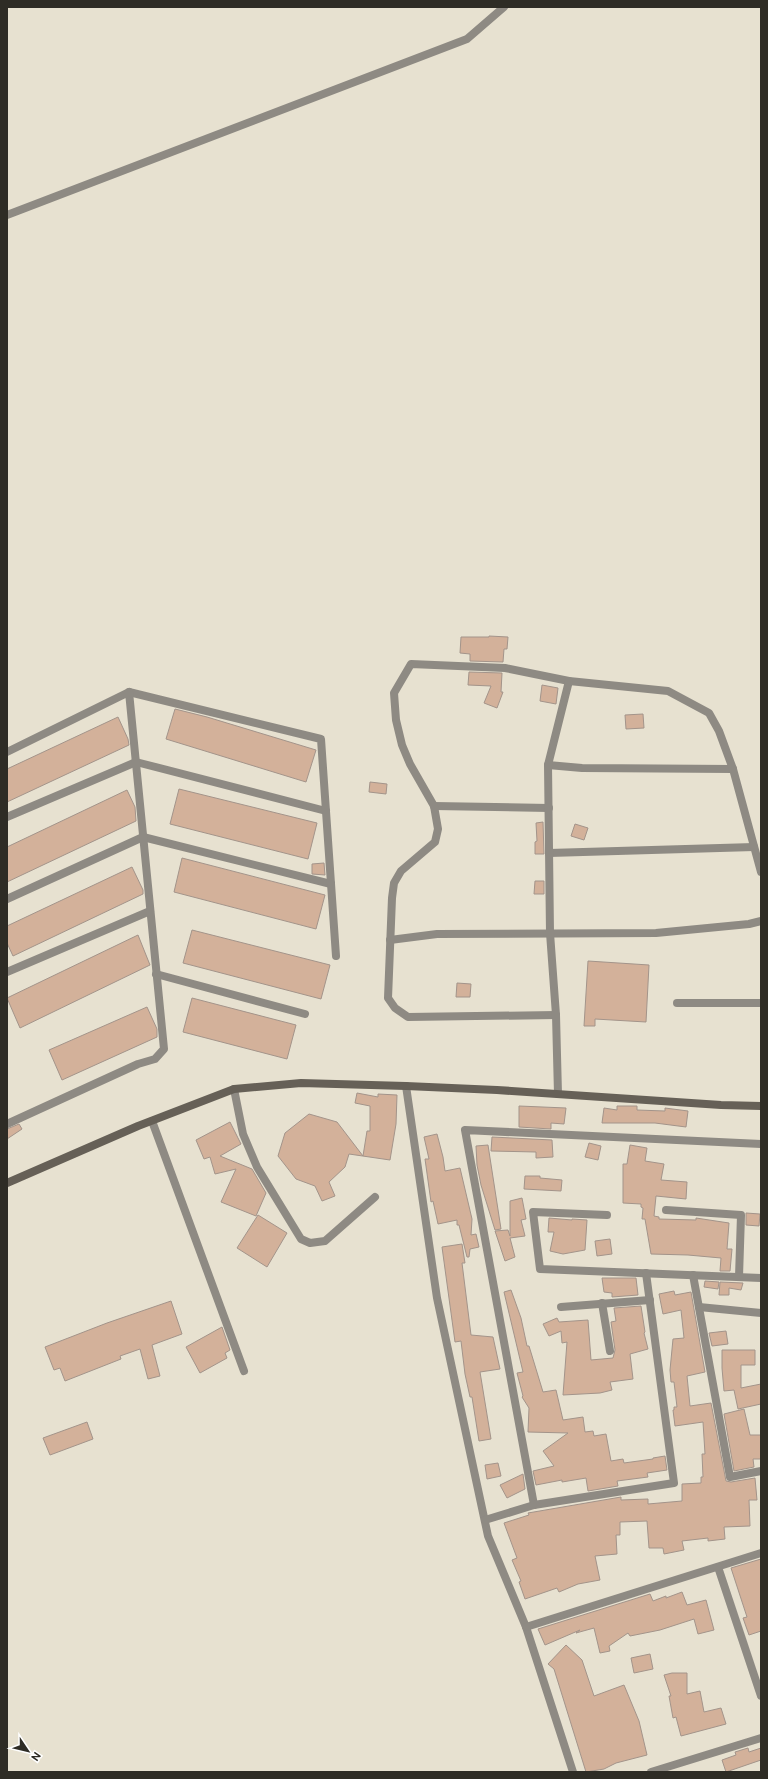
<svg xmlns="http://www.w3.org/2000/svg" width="768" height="1779" font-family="Ubuntu,sans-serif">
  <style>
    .building { fill: #d3b19a; stroke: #a3948a }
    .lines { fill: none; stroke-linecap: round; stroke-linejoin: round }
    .service { stroke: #8e8a83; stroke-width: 8 }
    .minor { stroke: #8e8a83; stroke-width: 8 }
    .secondary { stroke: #666057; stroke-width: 8 }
  </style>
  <rect width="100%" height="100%" fill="#e7e1d0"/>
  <g class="building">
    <polygon points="489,636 508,637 507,649 504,649 503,662 470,661 470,654 460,653 461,637 489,637"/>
    <polygon points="469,672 502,673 501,692 503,692 497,708 484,703 491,686 468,685"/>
    <polygon points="542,685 558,688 556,704 540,701"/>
    <polygon points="175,709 207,717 316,750 306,782 166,739"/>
    <polygon points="643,714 644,728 626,729 625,715"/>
    <polygon points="118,717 128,739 129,745 7,802 7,769"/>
    <polygon points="370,782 387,784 386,794 369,792"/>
    <polygon points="179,789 317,823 308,859 170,824"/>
    <polygon points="127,790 135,807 136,821 7,882 7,847"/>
    <polygon points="543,822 544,854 535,854 535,842 537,841 536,823"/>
    <polygon points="575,824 588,828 584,840 571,836"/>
    <polygon points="182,858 325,895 316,929 174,892"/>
    <polygon points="324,863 325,875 312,874 312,864"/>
    <polygon points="132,867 143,890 143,894 13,956 7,943 7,926"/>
    <polygon points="535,881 544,881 544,894 534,894"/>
    <polygon points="192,930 330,965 321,999 183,963"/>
    <polygon points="138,935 150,965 20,1028 7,998"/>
    <polygon points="588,961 649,965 646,1022 595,1019 595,1026 584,1026"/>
    <polygon points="457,983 471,984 470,997 456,997"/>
    <polygon points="192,998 296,1025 287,1059 183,1032"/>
    <polygon points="147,1007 157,1029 157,1037 62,1080 49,1050"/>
    <polygon points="357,1093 378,1097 378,1094 397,1095 396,1124 390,1160 349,1154 345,1167 329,1182 335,1196 322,1201 315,1186 296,1179 278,1156 285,1133 309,1114 337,1122 363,1156 367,1131 370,1131 370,1106 355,1103"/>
    <polygon points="519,1106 566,1108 564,1124 551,1123 551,1129 519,1127"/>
    <polygon points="617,1106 637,1106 637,1110 665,1111 665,1108 688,1111 686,1127 655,1123 602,1123 604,1108 617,1110"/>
    <polygon points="230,1122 241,1144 220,1156 252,1169 266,1193 256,1216 221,1202 236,1169 215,1174 210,1157 204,1159 196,1140"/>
    <polygon points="19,1124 22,1129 7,1139 7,1129"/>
    <polygon points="437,1134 443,1157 445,1171 460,1168 472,1219 471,1235 476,1234 479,1247 470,1249 469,1257 467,1257 459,1225 457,1225 457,1220 438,1224 433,1201 431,1202 425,1159 429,1159 424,1137"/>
    <polygon points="492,1137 552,1140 553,1157 536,1158 536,1152 491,1151"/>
    <polygon points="589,1143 601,1146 598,1160 585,1157"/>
    <polygon points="488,1145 501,1229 495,1230 481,1185 477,1165 476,1146"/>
    <polygon points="630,1145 647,1148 645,1161 664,1164 661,1180 687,1182 686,1199 656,1196 654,1216 659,1217 659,1219 696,1220 696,1218 729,1223 727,1249 732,1249 730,1271 720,1271 721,1258 688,1255 651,1254 645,1219 642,1219 643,1208 641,1207 641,1204 623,1203 623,1164 627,1164"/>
    <polygon points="525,1176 540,1176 540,1178 562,1180 561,1191 524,1189"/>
    <polygon points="522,1198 526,1219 521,1220 525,1236 510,1238 515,1257 505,1261 495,1231 508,1230 510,1236 510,1201"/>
    <polygon points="746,1213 760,1214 759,1226 746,1225"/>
    <polygon points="258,1215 287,1233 267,1267 237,1248"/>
    <polygon points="549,1218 572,1220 572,1219 587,1220 585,1250 563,1254 550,1251 554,1232 548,1232"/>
    <polygon points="610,1239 612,1254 597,1256 595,1241"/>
    <polygon points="462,1244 465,1263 462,1263 471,1335 493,1337 500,1369 480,1372 491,1439 479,1441 472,1397 470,1397 465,1374 461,1341 455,1342 442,1247"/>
    <polygon points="602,1278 636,1278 638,1295 612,1297 612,1293 604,1292"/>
    <polygon points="705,1281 719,1282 718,1289 704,1287"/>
    <polygon points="720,1282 743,1283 741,1290 729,1288 729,1295 719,1295"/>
    <polygon points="511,1290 521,1318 527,1346 529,1346 543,1392 556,1390 563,1420 583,1417 585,1432 593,1431 594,1436 606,1434 611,1461 623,1459 624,1463 653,1459 653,1458 665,1456 667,1470 647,1473 648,1477 617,1481 618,1486 588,1491 586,1478 562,1482 562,1480 536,1485 533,1471 554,1466 543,1451 568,1433 528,1432 529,1408 522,1397 523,1396 517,1373 523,1372 504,1292"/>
    <polygon points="674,1291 675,1295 691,1292 705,1372 687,1376 690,1406 711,1403 726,1481 731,1482 755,1478 757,1500 749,1500 750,1526 724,1527 725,1539 708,1541 708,1538 682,1541 684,1550 664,1554 663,1548 649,1548 647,1521 620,1522 620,1535 616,1535 617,1554 595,1556 600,1580 578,1584 559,1592 557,1588 525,1599 519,1582 521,1581 512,1560 517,1558 504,1523 529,1515 528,1513 621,1497 621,1500 648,1499 648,1504 682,1501 682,1484 701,1483 701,1477 703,1477 702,1454 705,1454 703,1422 675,1426 673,1410 674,1410 674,1407 677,1407 674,1382 671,1382 670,1370 673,1339 684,1338 681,1310 663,1314 659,1294"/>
    <polygon points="171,1301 182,1334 152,1345 160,1376 148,1379 140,1349 120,1356 121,1359 65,1381 60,1368 54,1370 45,1347 107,1323"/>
    <polygon points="641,1306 645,1332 644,1333 648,1349 630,1354 633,1379 610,1382 612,1390 600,1393 563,1395 567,1342 562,1343 561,1331 549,1336 543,1324 557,1318 559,1322 588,1320 591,1360 613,1358 615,1350 611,1322 616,1321 614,1308"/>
    <polygon points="222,1327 230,1350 225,1353 227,1358 200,1373 186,1347"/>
    <polygon points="726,1331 728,1344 712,1346 709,1333"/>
    <polygon points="722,1350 755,1350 755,1365 741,1365 741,1388 761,1384 761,1404 738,1409 734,1390 724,1391 722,1368"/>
    <polygon points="744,1409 750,1435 761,1435 761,1459 753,1459 754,1467 734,1471 724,1414"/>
    <polygon points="87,1422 93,1439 50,1455 43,1438"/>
    <polygon points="498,1463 501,1476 487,1479 485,1465"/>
    <polygon points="523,1474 525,1489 507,1498 500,1485"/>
    <polygon points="761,1559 761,1631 749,1635 743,1618 747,1617 731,1568"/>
    <polygon points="682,1592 687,1605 706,1600 714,1630 698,1634 694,1619 660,1630 630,1636 628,1633 609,1646 610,1651 600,1653 594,1628 576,1633 580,1630 545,1645 538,1629 650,1594 653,1601 666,1596 666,1598"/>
    <polygon points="566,1645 582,1660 594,1696 624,1685 639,1721 647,1755 616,1763 604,1769 586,1772 554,1669 548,1664"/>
    <polygon points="650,1654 653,1669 634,1673 631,1658"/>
    <polygon points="672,1673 687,1673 687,1694 700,1691 704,1712 721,1708 726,1724 681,1736 676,1717 673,1718 669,1696 671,1696 664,1675"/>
    <polygon points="748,1748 749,1752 761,1748 761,1760 726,1772 722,1760 736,1755 735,1752"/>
  </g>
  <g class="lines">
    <g class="service">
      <polyline points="7,817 136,762 326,811"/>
      <polyline points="7,899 143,837 331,884"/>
      <polyline points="7,972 150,911"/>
      <polyline points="156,974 305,1014"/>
      <polyline points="234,1089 243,1134 257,1167 301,1239 310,1243 325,1241 375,1197"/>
    </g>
    <g class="minor">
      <polyline points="7,215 467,39 504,7"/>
      <polyline points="129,692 321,739 336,956"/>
      <polyline points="7,752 129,692 164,1049 155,1059 138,1064 7,1124"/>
      <polyline points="548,765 582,768 733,769"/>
      <polyline points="434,806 549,808"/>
      <polyline points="549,853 754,847"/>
      <polyline points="390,940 437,934 656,933 749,924 761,921"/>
      <polyline points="677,1003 761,1003"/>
      <polyline points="556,1015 408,1017 395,1008 388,998 392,898 394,883 401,871 435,842 438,829 434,806 410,764 402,745 396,720 394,693 411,664 505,668 569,681 668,691 709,713 719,731 733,769 761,872"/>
      <polyline points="406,1086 437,1298 488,1536 526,1627 573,1772"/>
      <polyline points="558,1094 556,1015 550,933 548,765 569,681"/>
      <polyline points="152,1121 244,1371"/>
      <polyline points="666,1210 741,1215 739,1277"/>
      <polyline points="607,1215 533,1212 540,1269 761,1278"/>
      <polyline points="693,1275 730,1477 761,1471"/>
      <polyline points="602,1303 610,1351"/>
      <polyline points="561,1307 650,1300"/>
      <polyline points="699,1307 761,1313"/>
      <polyline points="534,1505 465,1130 761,1144"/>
      <polyline points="485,1520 534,1505 674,1483 646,1273"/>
      <polyline points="718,1567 761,1696"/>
      <polyline points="526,1627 761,1553"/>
      <polyline points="651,1772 761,1738"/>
    </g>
    <polyline class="secondary" points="7,1183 138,1126 234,1089 301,1083 406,1086 497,1090 721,1105 761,1106"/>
  </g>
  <rect width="768" height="1779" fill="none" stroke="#2e2c25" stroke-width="16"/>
  <g transform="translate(28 1751) rotate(125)" stroke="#ffffff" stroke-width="3" paint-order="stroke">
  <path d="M0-3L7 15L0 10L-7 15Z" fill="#2e2c25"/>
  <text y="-6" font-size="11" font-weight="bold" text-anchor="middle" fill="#2e2c25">N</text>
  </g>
</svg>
